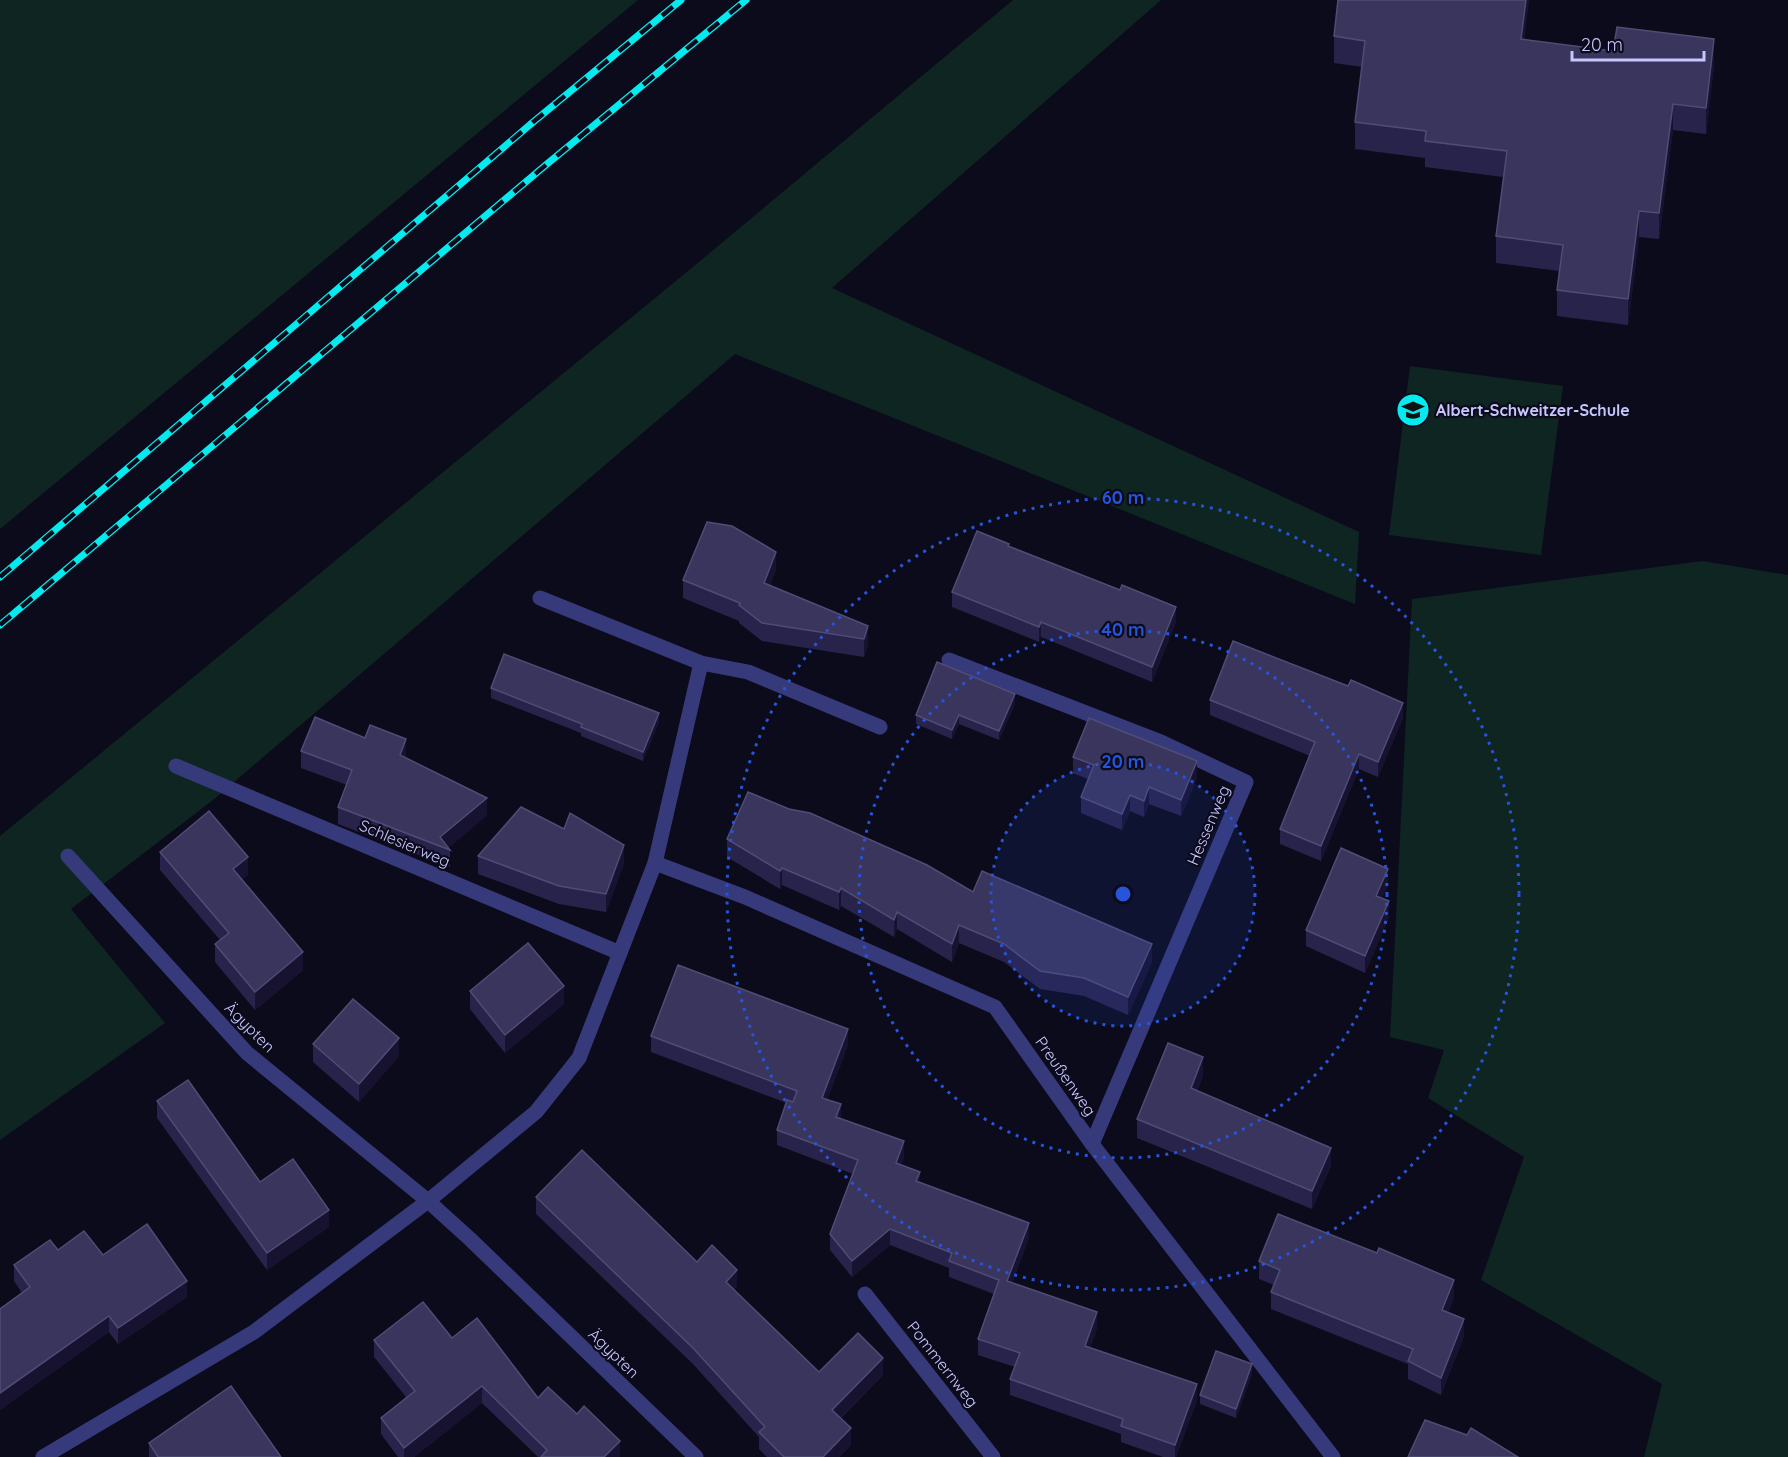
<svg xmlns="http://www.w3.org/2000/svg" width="1788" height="1457" font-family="Quicksand,sans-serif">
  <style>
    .green { fill: #0e2522 }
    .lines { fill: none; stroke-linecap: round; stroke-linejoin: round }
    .service { stroke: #363a7a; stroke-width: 15 }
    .minor { stroke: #363a7a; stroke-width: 15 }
    .rail-casing { stroke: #03ebee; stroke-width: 7 }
    .rail { stroke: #0c0b1b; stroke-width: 4.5; stroke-dasharray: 14; stroke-linecap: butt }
    .wall { fill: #28234a }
    .shaded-wall { fill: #16122f }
    .building { fill: #39355d; stroke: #4f4c76; stroke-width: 1.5 }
    .ring { fill: none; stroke: #2654da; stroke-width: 3; stroke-dasharray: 3 6 }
    .labels { text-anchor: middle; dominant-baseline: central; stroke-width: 4.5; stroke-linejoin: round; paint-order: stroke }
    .poi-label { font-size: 16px; font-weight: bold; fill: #c7c6fe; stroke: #0c0b1b; text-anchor: start }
    .street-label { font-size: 16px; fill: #c7c6fe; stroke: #0c0b1b }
    .centre { fill: #2654da; stroke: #0c0b1b; stroke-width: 3 }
    .ring-label { font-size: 18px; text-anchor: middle; font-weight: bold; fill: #2654da; stroke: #0c0b1b; stroke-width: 4.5; stroke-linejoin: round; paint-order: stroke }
  </style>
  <rect width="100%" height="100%" fill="#0c0b1b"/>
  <g class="green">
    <polygon points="0,0 638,0 0,529"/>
    <polygon points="1013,0 1161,0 832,288 1359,532 1355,604 735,354 213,800 71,909 165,1023 0,1140 0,836 688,271"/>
    <polygon points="1410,366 1563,386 1541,555 1389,535"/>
    <polygon points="1703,561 1788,575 1788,1457 1644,1457 1662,1384 1481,1280 1524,1157 1428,1098 1444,1050 1390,1037 1412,599"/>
  </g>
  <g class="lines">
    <g class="service">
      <polyline points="540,598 701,663 748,672 880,727"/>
      <polyline points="176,766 620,953"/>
    </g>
    <g class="minor">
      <polyline points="949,660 1161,742 1246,782 1092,1144"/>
      <polyline points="68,856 247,1053 428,1201 470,1239 696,1457"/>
      <polyline points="655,863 745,897 995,1007 1092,1144 1333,1457"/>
      <polyline points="865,1294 993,1457"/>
      <polyline points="43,1457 254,1332 428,1201 536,1112 579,1058 655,863 701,663"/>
    </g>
    <g class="rail-casing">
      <g id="rail">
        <polyline points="0,577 532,123 681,0"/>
        <polyline points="0,625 547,164 746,0"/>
      </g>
    </g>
    <use href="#rail" class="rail"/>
  </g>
  <g class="wall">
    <polygon points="1338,0 1529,0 1524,40 1714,66 1706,134 1673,130 1659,239 1639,237 1628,325 1557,316 1557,290 1559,271 1496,263 1496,236 1503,177 1425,167 1425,158 1355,149 1355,122 1362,67 1334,63 1334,36"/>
    <polygon points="1009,546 1176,622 1152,682 1041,637 1039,642 952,607 952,592"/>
    <polygon points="776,570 770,585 868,626 868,644 864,657 762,641 739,623 739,621 683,598 683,580"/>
    <polygon points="491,688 659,722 643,761 581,736 581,733 491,698"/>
    <polygon points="1210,700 1403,718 1378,777 1359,769 1321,861 1280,844 1280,829 1310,756 1210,715"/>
    <polygon points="1015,704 999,740 959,724 952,739 916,724 916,715"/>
    <polygon points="301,751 406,756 406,757 487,815 448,848 450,850 450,867 338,824 338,807 347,785 301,768"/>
    <polygon points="1073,757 1197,778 1181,816 1149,804 1144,817 1130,811 1122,830 1081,813 1081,797 1088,779 1073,773"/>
    <polygon points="727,839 973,892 1152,962 1128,1015 1084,996 1040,989 1004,962 959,943 952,962 897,929 894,937 841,906 839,910 782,885 780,889 727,857"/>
    <polygon points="160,852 248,875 242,880 303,970 255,1010 215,962 215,944 220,940 160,870"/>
    <polygon points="478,856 624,863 606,912 559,904 478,874"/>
    <polygon points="1388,885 1382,898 1389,917 1365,973 1306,946 1306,930"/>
    <polygon points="470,991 564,1004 505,1053 470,1009"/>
    <polygon points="651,1036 848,1045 827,1100 841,1119 904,1157 901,1165 920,1183 1029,1238 1012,1283 1097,1328 1090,1348 1197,1400 1176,1457 1163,1457 1121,1442 1121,1434 1010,1395 1010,1379 1015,1367 978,1355 978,1339 994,1294 949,1277 949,1268 890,1245 852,1277 830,1250 830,1234 853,1174 777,1145 777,1130 787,1103 651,1052"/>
    <polygon points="313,1044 399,1056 359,1102 313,1062"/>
    <polygon points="1203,1076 1197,1091 1331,1166 1312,1209 1137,1138 1137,1119"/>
    <polygon points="157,1101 260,1182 329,1227 267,1270 157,1118"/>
    <polygon points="536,1197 697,1262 737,1286 734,1290 819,1372 883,1375 841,1418 851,1445 839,1457 767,1457 759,1449 759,1437 693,1364 536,1214"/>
    <polygon points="58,1250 103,1255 187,1297 118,1344 109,1332 0,1410 0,1309 22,1293 14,1281 14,1265"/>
    <polygon points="1259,1261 1454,1297 1448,1313 1464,1336 1441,1395 1408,1379 1408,1364 1271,1309 1271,1292 1274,1285 1259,1279"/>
    <polygon points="452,1338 538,1398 620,1457 538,1457 482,1403 414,1457 398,1457 381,1434 381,1418 406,1397 374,1357 374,1340"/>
    <polygon points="1252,1374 1236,1418 1200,1404 1200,1395"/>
    <polygon points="149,1443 281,1457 149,1457"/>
  </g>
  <g class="shaded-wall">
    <polygon points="1526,0 1529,0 1521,66 1521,39"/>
    <polygon points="1714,39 1714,66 1706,134 1706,108"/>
    <polygon points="1673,104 1673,130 1659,239 1659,213"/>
    <polygon points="1639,211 1639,237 1628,325 1628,299"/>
    <polygon points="776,552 776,570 764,601 764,583"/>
    <polygon points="1176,607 1176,622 1152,682 1152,667"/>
    <polygon points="1041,622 1041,637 1039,642 1039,627"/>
    <polygon points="868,626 868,644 864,657 864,639"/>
    <polygon points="1015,694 1015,704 999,740 999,731"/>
    <polygon points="1403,703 1403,718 1378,777 1378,762"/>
    <polygon points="659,713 659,722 643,761 643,752"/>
    <polygon points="959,715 959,724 952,739 952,730"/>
    <polygon points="406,739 406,756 400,772 400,755"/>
    <polygon points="1359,754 1359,769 1321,861 1321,846"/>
    <polygon points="1197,761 1197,778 1181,816 1181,800"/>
    <polygon points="1149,787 1149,804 1144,817 1144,801"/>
    <polygon points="1130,795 1130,811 1122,830 1122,814"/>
    <polygon points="487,798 487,815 447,849 440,837"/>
    <polygon points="624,845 624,863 606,912 606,894"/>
    <polygon points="248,857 248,875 233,888 233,869"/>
    <polygon points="782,868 782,885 780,889 780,871"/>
    <polygon points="1388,869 1388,885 1376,912 1376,896"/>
    <polygon points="841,888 841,906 839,910 839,892"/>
    <polygon points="1389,901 1389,917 1365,973 1365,956"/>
    <polygon points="897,912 897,929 894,937 894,920"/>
    <polygon points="959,925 959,943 952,962 952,944"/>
    <polygon points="1152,944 1152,962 1128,1015 1128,997"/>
    <polygon points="303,952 303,970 255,1010 255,992"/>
    <polygon points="564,986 564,1004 505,1053 505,1035"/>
    <polygon points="848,1029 848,1045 822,1113 822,1098"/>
    <polygon points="399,1038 399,1056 359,1102 359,1084"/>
    <polygon points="1203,1057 1203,1076 1191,1106 1191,1088"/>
    <polygon points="841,1104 841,1120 836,1117"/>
    <polygon points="904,1141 904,1157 896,1179 896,1163"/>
    <polygon points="1331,1148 1331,1166 1312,1209 1312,1191"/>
    <polygon points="920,1172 920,1188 916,1181"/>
    <polygon points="329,1210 329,1227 267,1270 267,1253"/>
    <polygon points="1029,1223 1029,1238 1007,1297 1007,1281"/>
    <polygon points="890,1229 890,1245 852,1277 852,1261"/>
    <polygon points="737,1270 737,1286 726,1298 726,1282"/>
    <polygon points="1454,1280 1454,1297 1442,1328 1442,1310"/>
    <polygon points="187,1281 187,1297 118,1344 118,1328"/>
    <polygon points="1097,1312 1097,1328 1085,1362 1085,1346"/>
    <polygon points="109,1316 109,1332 0,1410 0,1393"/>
    <polygon points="1464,1319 1464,1336 1441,1395 1441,1378"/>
    <polygon points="883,1358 883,1375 832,1426 832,1410"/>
    <polygon points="1252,1364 1252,1374 1236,1418 1236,1409"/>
    <polygon points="1197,1384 1197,1400 1176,1457 1175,1457 1175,1445"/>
    <polygon points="482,1386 482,1403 414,1457 404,1457 404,1448"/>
    <polygon points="851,1428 851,1445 839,1457 823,1457"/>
    <polygon points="620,1441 620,1457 604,1457"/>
  </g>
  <g class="building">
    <polygon points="1338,0 1526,0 1521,39 1613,51 1617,27 1714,39 1706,108 1673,104 1659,213 1639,211 1628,299 1557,290 1563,245 1496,236 1507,151 1425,141 1426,131 1355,122 1365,41 1334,36"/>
    <polygon points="707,522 732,526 776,552 764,583 868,626 864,639 762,623 739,605 740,603 683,580"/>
    <polygon points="977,531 1009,544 1008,546 1120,590 1122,585 1176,607 1152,667 1041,622 1039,627 952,592"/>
    <polygon points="1233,641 1348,686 1351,680 1403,703 1378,762 1359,754 1321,846 1280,829 1315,742 1210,700"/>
    <polygon points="504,654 659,713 643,752 581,727 582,724 491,688"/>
    <polygon points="937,662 1015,694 999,731 959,715 952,730 916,715"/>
    <polygon points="315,717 365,738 370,725 406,739 400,755 487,798 440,837 450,850 338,807 352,770 301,751"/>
    <polygon points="1089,718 1197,761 1181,800 1149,787 1144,801 1130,795 1122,814 1081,797 1094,765 1073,757"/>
    <polygon points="748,792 789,809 810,813 927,865 973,892 982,871 1152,944 1128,997 1084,978 1040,971 1004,944 959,925 952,944 897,912 894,920 841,888 839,892 782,868 780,871 727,839"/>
    <polygon points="521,807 564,829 570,813 624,845 606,894 559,886 478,856"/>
    <polygon points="209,811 248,857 233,869 303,952 255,992 215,944 229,933 160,852"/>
    <polygon points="1341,848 1388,869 1376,896 1389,901 1365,956 1306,930"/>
    <polygon points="528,943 564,986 505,1035 470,991"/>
    <polygon points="678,965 848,1029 822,1098 841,1104 836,1117 904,1141 896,1163 920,1172 916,1181 1029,1223 1007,1281 1097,1312 1085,1346 1197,1384 1175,1445 1121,1426 1123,1419 1010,1379 1020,1353 978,1339 999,1280 949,1261 952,1253 890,1229 852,1261 830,1234 858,1160 777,1130 787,1100 793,1102 797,1091 651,1036"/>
    <polygon points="353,999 399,1038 359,1084 313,1044"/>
    <polygon points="1168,1043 1203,1057 1191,1088 1331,1148 1312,1191 1137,1119"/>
    <polygon points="188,1080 260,1182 293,1159 329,1210 267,1253 157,1101"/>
    <polygon points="582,1150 697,1262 712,1245 737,1270 726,1282 819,1372 858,1333 883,1358 832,1410 851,1428 823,1457 784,1457 759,1432 765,1427 693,1348 536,1197"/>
    <polygon points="1278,1214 1377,1253 1379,1248 1454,1280 1442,1310 1464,1319 1441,1378 1408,1361 1413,1349 1271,1292 1280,1270 1259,1261"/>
    <polygon points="147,1224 187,1281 118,1328 109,1316 0,1393 0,1309 30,1287 14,1265 50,1240 58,1250 84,1231 103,1255"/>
    <polygon points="423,1302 452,1338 477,1318 538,1398 548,1387 577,1414 584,1406 620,1441 604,1457 541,1457 547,1450 482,1386 404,1448 381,1418 415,1391 374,1340"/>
    <polygon points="1216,1351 1252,1364 1236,1409 1200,1395"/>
    <polygon points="231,1386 281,1457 158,1457 149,1443"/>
    <polygon points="1425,1420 1467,1435 1471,1428 1518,1457 1408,1457"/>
  </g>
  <circle cx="1123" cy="894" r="132" fill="#2654da" fill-opacity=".12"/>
  <g class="ring">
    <circle cx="1123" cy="894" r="132"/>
    <circle cx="1123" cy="894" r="264"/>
    <circle cx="1123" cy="894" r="396"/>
  </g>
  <defs>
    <g id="school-disc" transform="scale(1.725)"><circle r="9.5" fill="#03ebee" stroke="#0c0b1b"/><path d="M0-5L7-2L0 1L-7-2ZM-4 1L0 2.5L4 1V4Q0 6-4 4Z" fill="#111"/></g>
  </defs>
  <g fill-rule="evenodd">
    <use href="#school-disc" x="1413" y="410"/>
  </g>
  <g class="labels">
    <g class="poi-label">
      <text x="1436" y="410">Albert-Schweitzer-Schule</text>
    </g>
    <g class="street-label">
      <text transform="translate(1208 825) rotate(-67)">Hessenweg</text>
      <text transform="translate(405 843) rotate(23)">Schlesierweg</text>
      <text transform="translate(250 1027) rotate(45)">Ägypten</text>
      <text transform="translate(1066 1076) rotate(55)">Preußenweg</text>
      <text transform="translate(614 1353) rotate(44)">Ägypten</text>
      <text transform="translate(943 1364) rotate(52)">Pommernweg</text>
    </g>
  </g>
  <circle cx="1123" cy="894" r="9" class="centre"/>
  <g class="ring-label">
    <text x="1123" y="504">60 m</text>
    <text x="1123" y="636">40 m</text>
    <text x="1123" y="768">20 m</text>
  </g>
  <path d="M1572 51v9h132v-9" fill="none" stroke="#c7c6fe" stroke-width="3"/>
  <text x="1581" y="51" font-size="18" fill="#c7c6fe" stroke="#0c0b1b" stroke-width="4.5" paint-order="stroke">20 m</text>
</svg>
